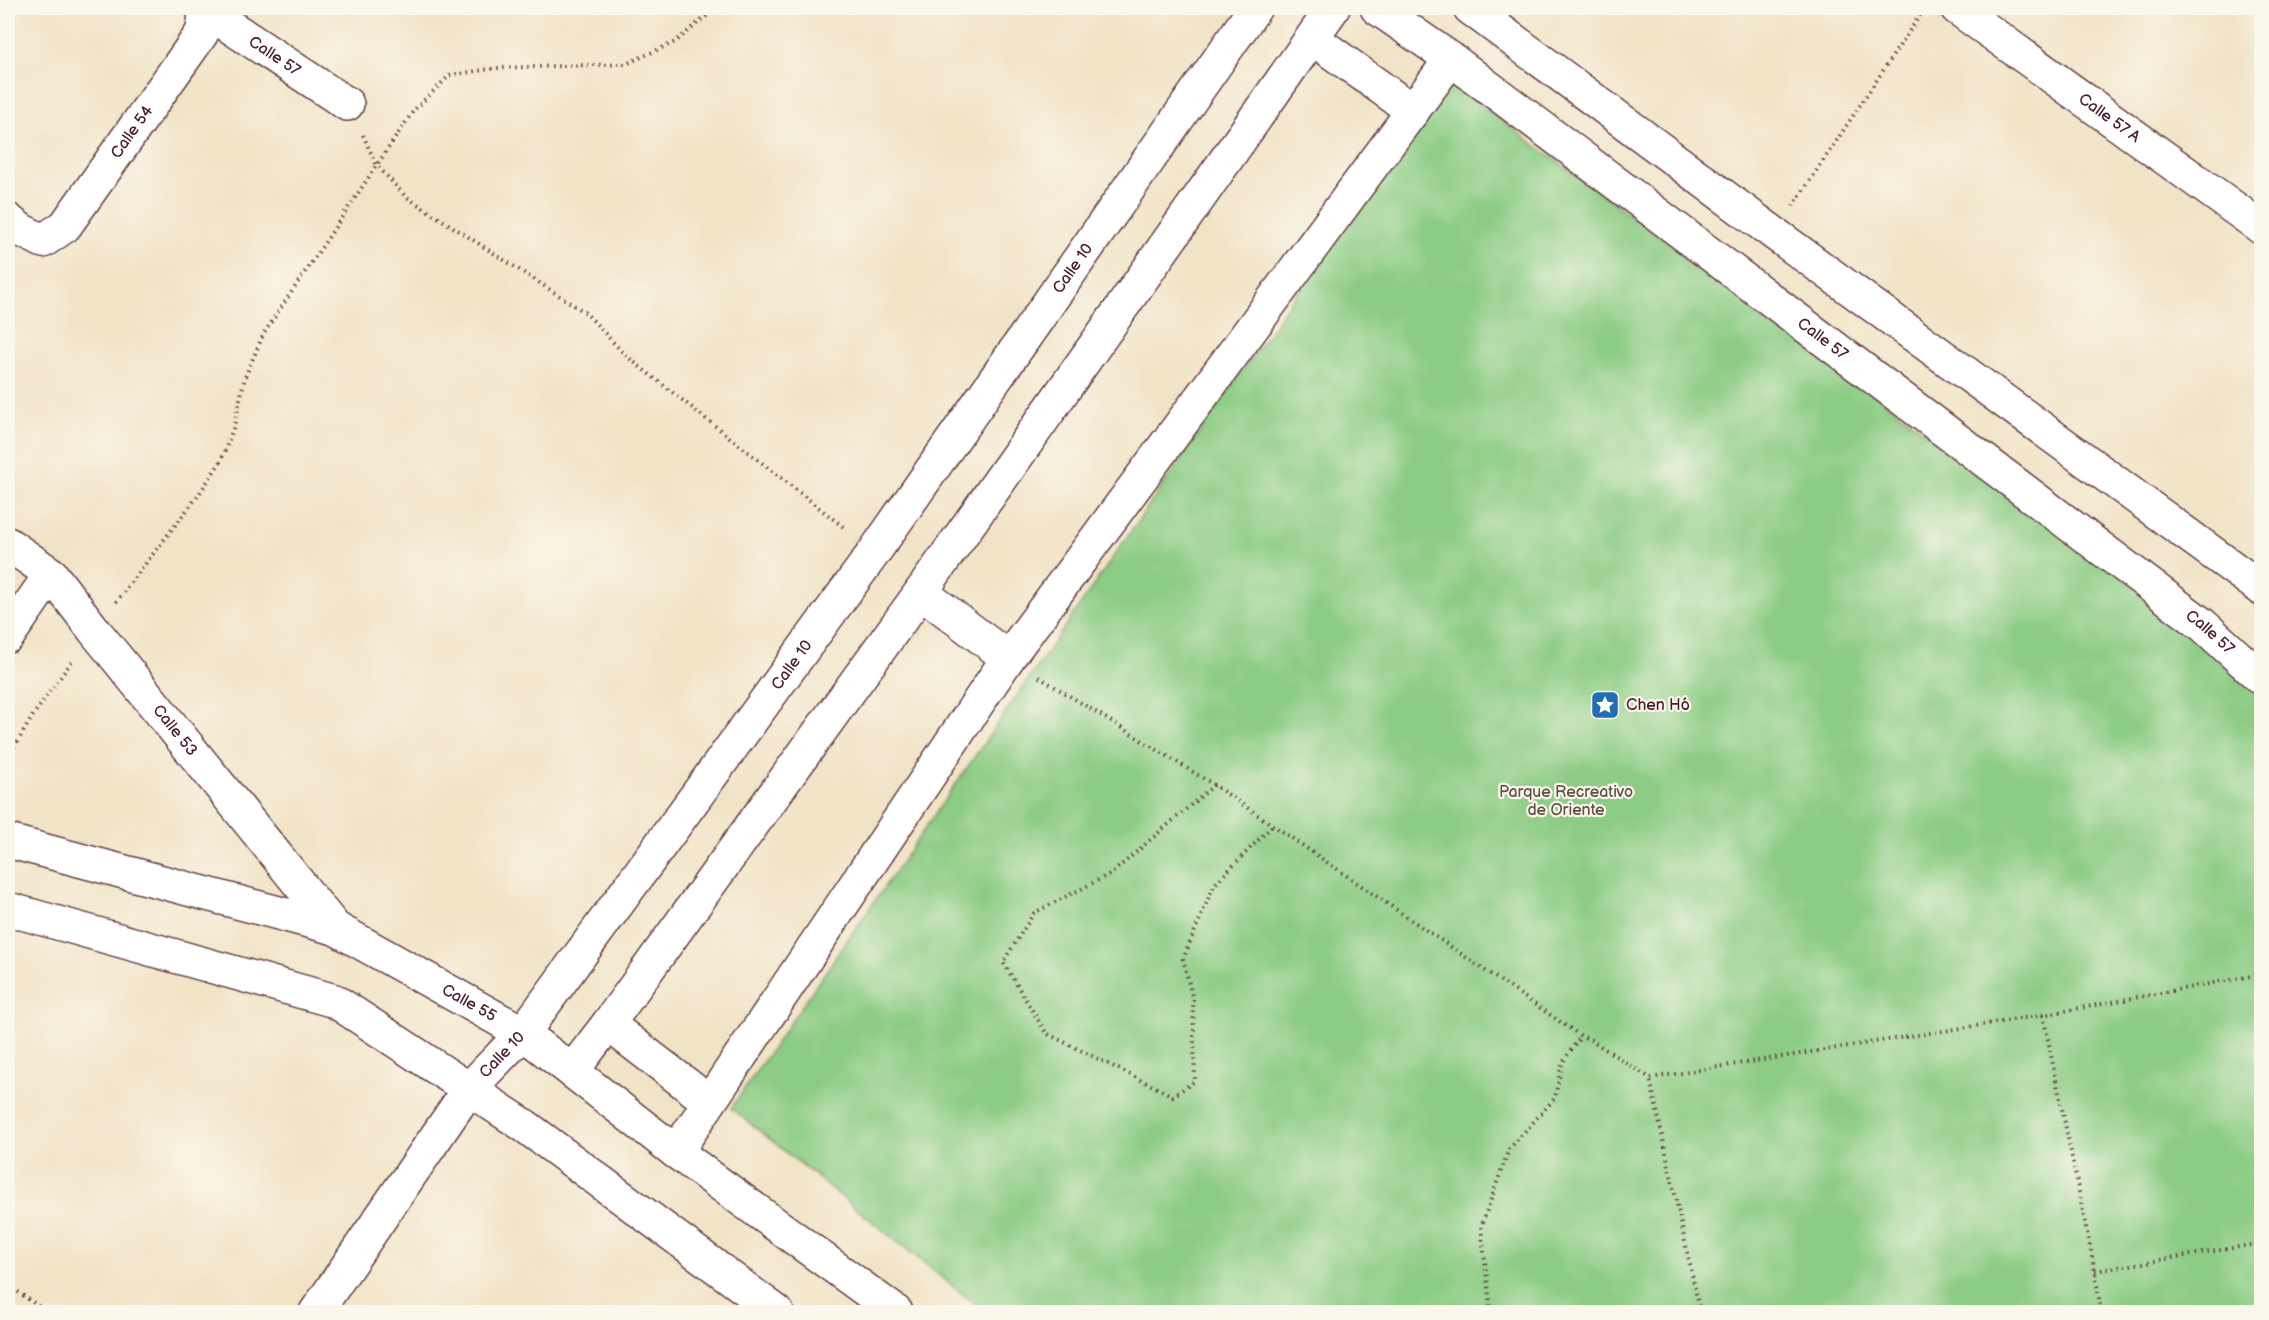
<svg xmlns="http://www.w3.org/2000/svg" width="2269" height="1320" font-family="'Balsamiq Sans',sans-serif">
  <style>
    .green { fill: #8ccc84; stroke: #6b7658; stroke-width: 1.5 }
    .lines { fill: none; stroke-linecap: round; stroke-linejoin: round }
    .minor-casing { stroke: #633c42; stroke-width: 36 }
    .path { stroke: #633c42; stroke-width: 4; stroke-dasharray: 1.5 4.5; stroke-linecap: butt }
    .minor { stroke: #fff; stroke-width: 33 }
    .labels { text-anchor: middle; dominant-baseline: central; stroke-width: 4.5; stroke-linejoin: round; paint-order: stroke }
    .street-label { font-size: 16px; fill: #4a1f2b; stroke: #fbf7ec }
    .poi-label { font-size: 16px; fill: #4a1f2b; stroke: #fbf7ec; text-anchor: start }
    .park-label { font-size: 16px; fill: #5e5346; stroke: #fbf7ec }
  </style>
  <rect width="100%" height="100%" fill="#fbf7ec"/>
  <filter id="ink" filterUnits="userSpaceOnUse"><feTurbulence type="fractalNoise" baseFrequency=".0167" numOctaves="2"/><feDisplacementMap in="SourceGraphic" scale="12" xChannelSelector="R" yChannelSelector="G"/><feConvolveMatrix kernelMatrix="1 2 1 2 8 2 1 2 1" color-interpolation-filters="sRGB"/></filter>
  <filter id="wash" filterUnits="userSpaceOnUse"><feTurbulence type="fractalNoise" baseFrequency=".008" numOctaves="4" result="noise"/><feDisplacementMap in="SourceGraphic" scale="24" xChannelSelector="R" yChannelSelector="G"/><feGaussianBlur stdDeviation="1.35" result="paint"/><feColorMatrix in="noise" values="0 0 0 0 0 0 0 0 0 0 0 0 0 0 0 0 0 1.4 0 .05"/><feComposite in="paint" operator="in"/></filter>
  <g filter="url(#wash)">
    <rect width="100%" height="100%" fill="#f1e3c6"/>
    <polygon class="green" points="1445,79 2261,678 2261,1312 985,1312 731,1108"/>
  </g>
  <g filter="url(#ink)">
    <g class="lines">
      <g class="minor-casing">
        <g id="minor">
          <path id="s1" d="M202,8l145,96"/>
          <path id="s2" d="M1377,8l74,51 752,566 59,54"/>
          <polyline points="1470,8 1775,234 2262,589"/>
          <path id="s3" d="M1957,8l305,220"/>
          <polyline points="1312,38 1413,111"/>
          <path id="s4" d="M8,220l13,10 22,11 22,-15 137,-193 4,-21"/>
          <path id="s5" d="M8,544l43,30 43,56 241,298"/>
          <polyline points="921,592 1008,658"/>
          <polyline points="8,636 51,574"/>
          <path id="s6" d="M8,841l327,87 188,105 153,119 220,160"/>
          <polyline points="8,909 335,1001 525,1126 777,1312"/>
          <polyline points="608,1024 708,1101"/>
          <polyline points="572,1071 608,1024 921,592 1333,8"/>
          <polyline points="676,1152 1008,658 1451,59"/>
          <path id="s7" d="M316,1312l153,-223 54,-56 352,-482 380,-543"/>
        </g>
      </g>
      <g class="path">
        <polyline points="363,135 376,164 405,196 586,313 625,355 846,529"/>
        <polyline points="1793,206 1922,12"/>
        <polyline points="116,602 197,497 221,461 234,426 245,377 264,333 414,110 450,75 497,68 626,64 675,42 716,8"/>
        <polyline points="1039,677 1214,785 1581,1036 1591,1040 1650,1078"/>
        <polyline points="8,758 34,714 72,661"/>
        <polyline points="1214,785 1112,873 1034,913 1003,962 1046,1033 1173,1096 1195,1081 1193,1000 1183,959 1214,885 1272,826"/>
        <polyline points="2043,1015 2095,1271 2101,1312"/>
        <polyline points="2095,1271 2262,1243"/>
        <polyline points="8,1285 47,1312"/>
        <polyline points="1491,1312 1481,1227 1509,1149 1555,1098 1562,1063 1581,1036"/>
        <polyline points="1700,1312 1650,1078 2043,1015 2262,974"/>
      </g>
      <use href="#minor" class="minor"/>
    </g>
  </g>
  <defs>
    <g id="sight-square" transform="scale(1.5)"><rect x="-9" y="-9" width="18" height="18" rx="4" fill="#1f6fb2" stroke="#fbf7ec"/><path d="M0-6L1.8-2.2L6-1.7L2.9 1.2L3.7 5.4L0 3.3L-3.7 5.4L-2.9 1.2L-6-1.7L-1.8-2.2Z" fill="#fff"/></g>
  </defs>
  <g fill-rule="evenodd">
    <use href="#sight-square" x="1605" y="705"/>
  </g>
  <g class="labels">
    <g class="street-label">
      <text stroke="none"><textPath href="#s1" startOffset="87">Calle 57</textPath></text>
      <text stroke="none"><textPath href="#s3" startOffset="188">Calle 57 A</textPath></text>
      <text stroke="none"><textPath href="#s4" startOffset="183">Calle 54</textPath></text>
      <text stroke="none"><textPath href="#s7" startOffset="1290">Calle 10</textPath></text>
      <text stroke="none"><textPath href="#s2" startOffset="555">Calle 57</textPath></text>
      <text stroke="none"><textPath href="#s2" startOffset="1041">Calle 57</textPath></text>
      <text stroke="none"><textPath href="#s7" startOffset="804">Calle 10</textPath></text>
      <text stroke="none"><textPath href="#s5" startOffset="252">Calle 53</textPath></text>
      <text stroke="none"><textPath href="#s6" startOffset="492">Calle 55</textPath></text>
      <text stroke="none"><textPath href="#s7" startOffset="318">Calle 10</textPath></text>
    </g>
    <g class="poi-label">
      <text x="1626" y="705">Chen Hó</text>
    </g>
    <g class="park-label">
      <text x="1566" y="792">Parque Recreativo<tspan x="1566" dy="18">de Oriente</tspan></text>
    </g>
  </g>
  <rect width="2269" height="1320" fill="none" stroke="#fbf7ec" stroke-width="30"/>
</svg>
